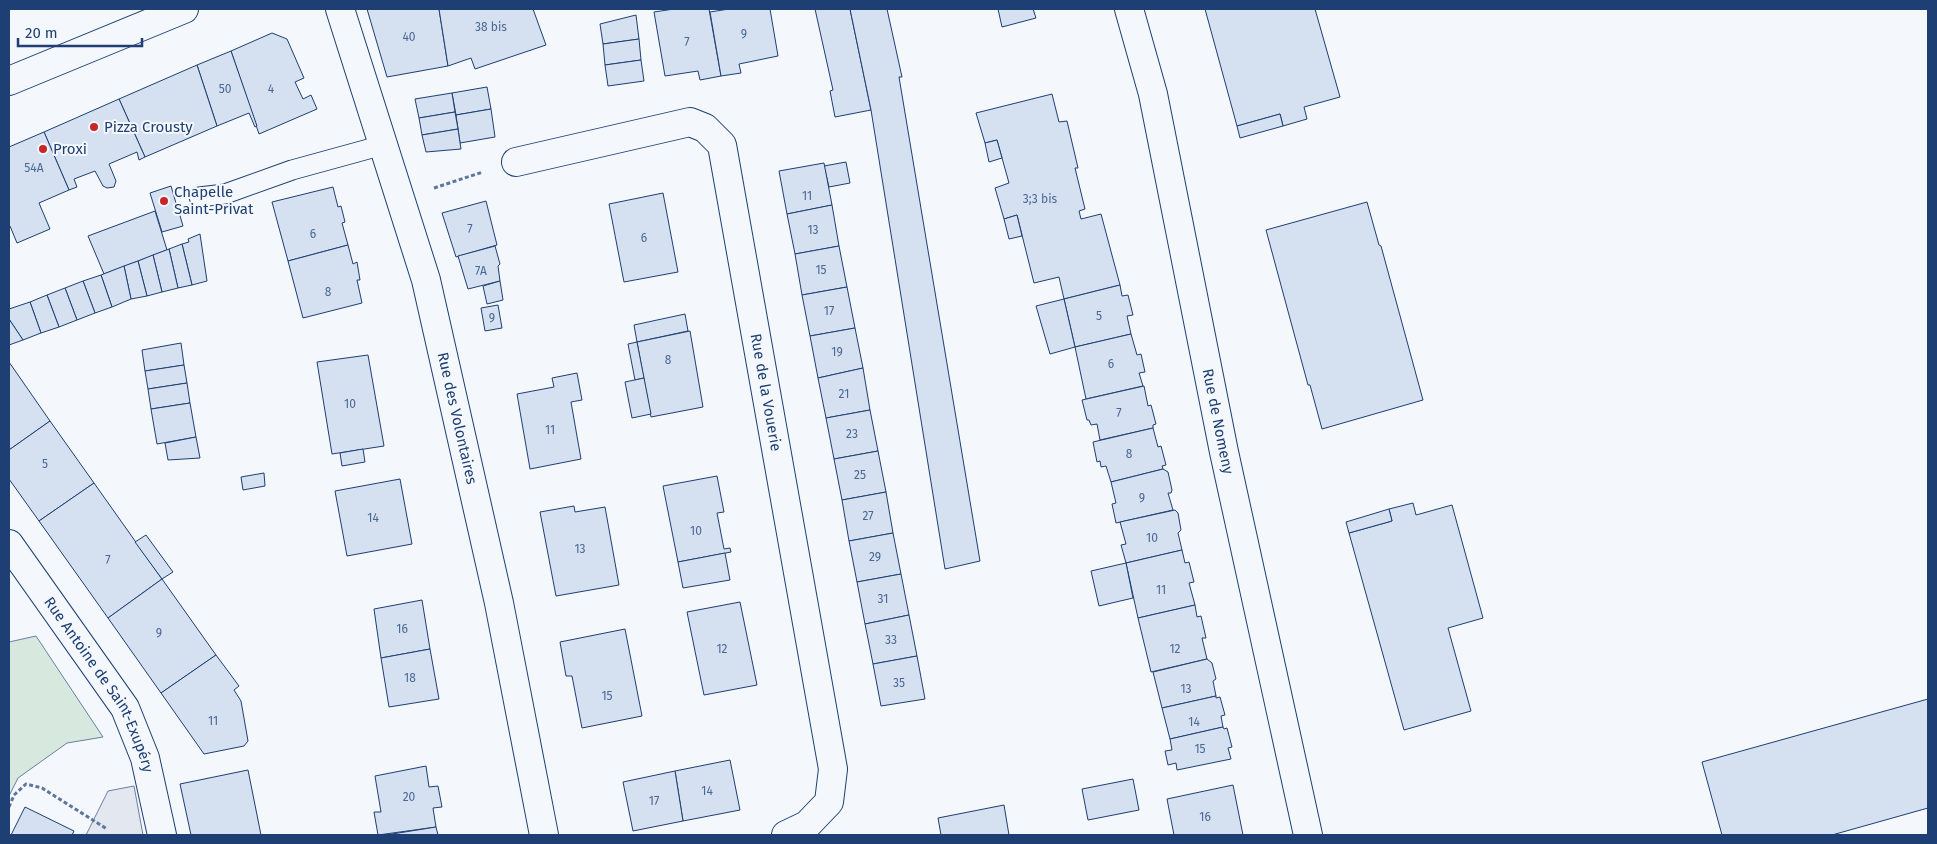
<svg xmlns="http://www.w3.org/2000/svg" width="1937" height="844" font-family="'Fira Sans',sans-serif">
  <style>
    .green { fill: #d7e8df; stroke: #687fa3 }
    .parking { fill: #e3e8f0; stroke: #687fa3 }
    .building { fill: #d5e0f0; stroke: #1d3f73 }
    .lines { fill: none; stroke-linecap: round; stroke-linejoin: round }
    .service-casing { stroke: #1d3f73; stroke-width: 21 }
    .minor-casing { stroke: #1d3f73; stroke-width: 30 }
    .secondary-casing { stroke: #1d3f73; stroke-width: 30 }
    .path { stroke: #5e769c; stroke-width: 3; stroke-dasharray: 4 2.5; stroke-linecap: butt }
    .service { stroke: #f4f7fb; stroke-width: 19 }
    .minor { stroke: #f4f7fb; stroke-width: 28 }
    .secondary { stroke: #f4f7fb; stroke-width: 28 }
    .poi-dot { fill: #c62828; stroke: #f4f7fb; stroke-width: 2 }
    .labels { text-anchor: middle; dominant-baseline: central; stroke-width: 4; stroke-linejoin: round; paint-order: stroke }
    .number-label { font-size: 12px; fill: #4b6792 }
    .poi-label { font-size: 15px; fill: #1d3f73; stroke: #f4f7fb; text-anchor: start }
    .street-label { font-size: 15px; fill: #1d3f73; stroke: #f4f7fb }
  </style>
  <rect width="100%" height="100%" fill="#f4f7fb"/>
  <polygon class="green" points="36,636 103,737 67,743 18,778 9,796 9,642"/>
  <polygon class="parking" points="134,786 143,835 86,835 108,791"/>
  <g class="building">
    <polygon points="367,9 439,9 448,66 387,77"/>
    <polygon points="439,9 533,9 546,45 475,69 471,58 448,66"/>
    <polygon points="674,9 709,9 721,76 700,80 698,71 665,76 654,12"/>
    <polygon points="729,9 770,9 778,56 739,64 741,73 721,76 710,12"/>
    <polygon points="815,9 850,9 871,110 835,117 830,91 833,90"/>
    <polygon points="850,9 887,9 902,77 899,77 980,561 945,569 871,110"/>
    <polygon points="998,9 1033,9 1036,18 1002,27"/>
    <polygon points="1205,9 1315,9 1340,97 1304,107 1307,119 1283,126 1280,114 1237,126"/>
    <polygon points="636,15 639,39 603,44 600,24"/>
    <polygon points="272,33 287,39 304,78 295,82 303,99 311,95 317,109 259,134 231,51"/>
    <polygon points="639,39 641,60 605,65 603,44"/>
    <polygon points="231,51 257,126 255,127 249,113 217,126 197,65"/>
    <polygon points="641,60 644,81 608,86 605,65"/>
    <polygon points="197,65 217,126 145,157 119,99"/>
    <polygon points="487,87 491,109 456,115 452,93"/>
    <polygon points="452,93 455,112 419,118 415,99"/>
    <polygon points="1052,94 1059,122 1067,121 1078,168 1075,168 1085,209 1079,211 1081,219 1101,214 1120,285 1064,299 1059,277 1034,283 1017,215 1004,219 995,188 1009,183 997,140 985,143 976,113"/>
    <polygon points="119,99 145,157 139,160 137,152 109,164 116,181 114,187 107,188 103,186 95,171 74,179 77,187 69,190 44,132"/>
    <polygon points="491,109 495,137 460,143 456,115"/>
    <polygon points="455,112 458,129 422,135 419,118"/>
    <polygon points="1280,114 1283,126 1240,138 1237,126"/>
    <polygon points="458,129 461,149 426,152 422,135"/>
    <polygon points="44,132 69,190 39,203 50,229 17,243 10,226 9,227 9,147"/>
    <polygon points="997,140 1002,158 989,162 985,143"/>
    <polygon points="846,162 850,183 829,187 824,166"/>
    <polygon points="824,163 832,205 787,214 779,171"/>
    <polygon points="171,186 178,210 188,213 189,215 179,212 183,226 162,232 150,193"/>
    <polygon points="333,187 338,207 341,206 345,222 342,223 348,245 288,261 272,202"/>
    <polygon points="663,193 678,272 624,282 609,204"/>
    <polygon points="486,201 497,245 456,257 442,213"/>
    <polygon points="1367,202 1379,245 1381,246 1423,400 1322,429 1310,385 1308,385 1266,230"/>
    <polygon points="832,205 839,246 795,254 787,214"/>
    <polygon points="155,211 167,250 104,274 88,236"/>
    <polygon points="1017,215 1022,236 1009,239 1004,219"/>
    <polygon points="200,234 207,281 192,285 182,244 189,242 188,239"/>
    <polygon points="182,244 192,285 178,288 169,249"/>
    <polygon points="348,245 353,264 357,262 360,280 357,280 362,303 303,318 288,261"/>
    <polygon points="495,246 500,264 498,266 500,281 468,289 458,256"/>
    <polygon points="839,246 847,287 802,295 795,254"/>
    <polygon points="169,249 178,288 162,292 153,255"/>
    <polygon points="153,255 162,292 147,296 138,261"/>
    <polygon points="138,261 147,296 131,299 124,266"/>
    <polygon points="124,266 131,299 112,307 101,275"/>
    <polygon points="101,275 112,307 95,313 83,281"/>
    <polygon points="83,281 95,313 77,320 65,288"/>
    <polygon points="500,281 503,300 487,304 483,286"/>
    <polygon points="1120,285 1122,296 1128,295 1133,315 1127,316 1131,334 1075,347 1064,299"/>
    <polygon points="847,287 855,328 810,336 802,295"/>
    <polygon points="65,288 77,320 59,327 47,295"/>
    <polygon points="47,295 59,327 41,333 30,302"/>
    <polygon points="1064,299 1075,347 1050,354 1036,306"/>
    <polygon points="30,302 41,333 23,340 9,319 9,309"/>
    <polygon points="498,305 502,328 485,331 481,308"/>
    <polygon points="685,314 688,331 637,342 634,325"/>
    <polygon points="9,319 23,340 9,345"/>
    <polygon points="855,328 863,368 818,378 810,336"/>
    <polygon points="690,331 703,407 651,417 637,342"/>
    <polygon points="1131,334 1137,355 1141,354 1145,372 1139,373 1143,386 1086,399 1075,347"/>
    <polygon points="637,342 644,378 635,380 628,344"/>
    <polygon points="181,343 184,365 145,371 142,350"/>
    <polygon points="368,355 384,446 332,454 317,362"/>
    <polygon points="9,362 50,421 9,450"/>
    <polygon points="184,365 187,383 148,389 145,371"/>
    <polygon points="863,368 870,410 826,418 818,378"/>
    <polygon points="577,373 582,400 571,402 581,459 530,469 517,394 554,387 552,378"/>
    <polygon points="644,378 651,414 632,418 625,382"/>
    <polygon points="187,383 190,403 151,409 148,389"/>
    <polygon points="1144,386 1148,406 1151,405 1156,424 1153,425 1153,428 1100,440 1097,424 1091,425 1089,420 1087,420 1082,400"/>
    <polygon points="190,403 196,437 157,444 151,409"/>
    <polygon points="870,410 878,451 834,459 826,418"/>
    <polygon points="50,421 94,483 39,521 9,479 9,450"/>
    <polygon points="1153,428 1158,447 1161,446 1166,465 1162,466 1163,469 1111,482 1106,466 1101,467 1100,461 1097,462 1093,442"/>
    <polygon points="196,437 200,458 168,460 165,443"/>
    <polygon points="363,449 365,462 342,466 340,453"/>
    <polygon points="878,451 886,492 842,500 834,459"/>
    <polygon points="1163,469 1168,472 1172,490 1171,493 1168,493 1173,510 1116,523 1112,504 1116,503 1111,482"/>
    <polygon points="264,473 265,486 243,490 241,477"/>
    <polygon points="717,476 724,512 717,513 724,549 730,548 731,552 678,562 663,486"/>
    <polygon points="400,479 412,544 347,556 335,491"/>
    <polygon points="94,483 162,579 108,618 39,521"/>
    <polygon points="886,492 893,533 849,541 842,500"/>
    <polygon points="1413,503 1416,515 1452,505 1483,618 1448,628 1471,711 1404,730 1349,533 1392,521 1389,509"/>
    <polygon points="574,506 575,512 605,507 619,585 556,596 540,512"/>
    <polygon points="1389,509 1392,521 1349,533 1346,522"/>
    <polygon points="1175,510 1178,513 1181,530 1178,533 1182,550 1126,563 1121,545 1126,544 1120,522"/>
    <polygon points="893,533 901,574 857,582 849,541"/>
    <polygon points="146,535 173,572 162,579 135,542"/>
    <polygon points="1182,550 1185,563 1189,562 1194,582 1189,583 1195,605 1138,618 1126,563"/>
    <polygon points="725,553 730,580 683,588 678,562"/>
    <polygon points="1126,563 1133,598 1099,606 1091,571"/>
    <polygon points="901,574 909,615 865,624 857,582"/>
    <polygon points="162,579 216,655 161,693 108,618"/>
    <polygon points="422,600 430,649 381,658 374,609"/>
    <polygon points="740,602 757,685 704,695 687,612"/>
    <polygon points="1195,605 1197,617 1201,616 1206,638 1202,638 1207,659 1151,672 1138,618"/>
    <polygon points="909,615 917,656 873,664 865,624"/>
    <polygon points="625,629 642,716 582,728 572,676 566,676 560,642"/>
    <polygon points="430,649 439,699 389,707 381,658"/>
    <polygon points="216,655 239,686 234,690 241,701 248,741 244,746 204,754 161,693"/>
    <polygon points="917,656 925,699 881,706 873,664"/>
    <polygon points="1207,659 1212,663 1216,679 1213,681 1216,696 1162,708 1153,672"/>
    <polygon points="1216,696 1216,698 1220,697 1225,715 1221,716 1223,727 1170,739 1162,708"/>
    <polygon points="1928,699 1928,808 1832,835 1722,835 1702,762"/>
    <polygon points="1223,727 1224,729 1227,728 1232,747 1228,748 1231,759 1177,770 1176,763 1168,765 1165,751 1172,750 1170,739"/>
    <polygon points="730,760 740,810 683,821 675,771"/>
    <polygon points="426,766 429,787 438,786 442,807 433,808 436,827 378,835 374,812 381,812 375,776"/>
    <polygon points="248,770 261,835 191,835 180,784"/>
    <polygon points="675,771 683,821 633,831 623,782"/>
    <polygon points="1133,779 1139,810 1088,820 1082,789"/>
    <polygon points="1233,785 1243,835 1174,835 1167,799"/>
    <polygon points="1004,805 1009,835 941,835 938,818"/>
    <polygon points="25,807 74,831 72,835 11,835"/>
    <polygon points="436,827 438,835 386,835"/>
  </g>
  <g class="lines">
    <g class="service-casing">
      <polyline id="service" points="199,197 225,194 292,170 383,145"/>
    </g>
    <g class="minor-casing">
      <g id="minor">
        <path id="s1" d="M340,9l86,271 73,323 45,232"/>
        <path id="s2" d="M1129,9l24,85 71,358 84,383"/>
        <path id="s3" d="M516,162l174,-40 15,6 17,17 111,624 -4,33 -22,23 -21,10"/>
        <path id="s4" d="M9,544l116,164 20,50 17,77"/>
      </g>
    </g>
    <g class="secondary-casing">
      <polyline id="secondary" points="9,81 184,9"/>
    </g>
    <g class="path">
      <polyline points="434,188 483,172"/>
      <polyline points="9,807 14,795 26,784 42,788 107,829"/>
    </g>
    <use href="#service" class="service"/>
    <use href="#minor" class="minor"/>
    <use href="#secondary" class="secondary"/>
  </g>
  <g class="poi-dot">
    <circle cx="94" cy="127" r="5"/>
    <circle cx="43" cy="149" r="5"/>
    <circle cx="164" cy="201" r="5"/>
  </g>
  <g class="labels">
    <g class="number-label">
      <text x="491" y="27">38 bis</text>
      <text x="744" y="34">9</text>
      <text x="409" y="37">40</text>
      <text x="687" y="42">7</text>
      <text x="225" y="89">50</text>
      <text x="271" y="89">4</text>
      <text x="34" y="168">54A</text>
      <text x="807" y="196">11</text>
      <text x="1040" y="199">3;3 bis</text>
      <text x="470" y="229">7</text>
      <text x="813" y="230">13</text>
      <text x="313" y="234">6</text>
      <text x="644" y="238">6</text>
      <text x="821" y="270">15</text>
      <text x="481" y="271">7A</text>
      <text x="328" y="292">8</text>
      <text x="829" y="311">17</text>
      <text x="1099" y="316">5</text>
      <text x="492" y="318">9</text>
      <text x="837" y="352">19</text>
      <text x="668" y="360">8</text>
      <text x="1111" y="364">6</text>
      <text x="844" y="394">21</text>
      <text x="350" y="404">10</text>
      <text x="1119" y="413">7</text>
      <text x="550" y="430">11</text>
      <text x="852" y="434">23</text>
      <text x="1129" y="454">8</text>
      <text x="45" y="464">5</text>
      <text x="860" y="475">25</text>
      <text x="1142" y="498">9</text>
      <text x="868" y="516">27</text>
      <text x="373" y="518">14</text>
      <text x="696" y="531">10</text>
      <text x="1152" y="538">10</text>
      <text x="580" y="549">13</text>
      <text x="875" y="557">29</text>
      <text x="108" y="560">7</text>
      <text x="1161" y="590">11</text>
      <text x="883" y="599">31</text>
      <text x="402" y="629">16</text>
      <text x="159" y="633">9</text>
      <text x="891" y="640">33</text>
      <text x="722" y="649">12</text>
      <text x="1175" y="649">12</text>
      <text x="410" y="678">18</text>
      <text x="899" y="683">35</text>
      <text x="1186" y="689">13</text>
      <text x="607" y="696">15</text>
      <text x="213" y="721">11</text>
      <text x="1194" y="722">14</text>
      <text x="1200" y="749">15</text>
      <text x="707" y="791">14</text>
      <text x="409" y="797">20</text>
      <text x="654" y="801">17</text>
      <text x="1205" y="817">16</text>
    </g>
    <g class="poi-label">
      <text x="104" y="127">Pizza Crousty</text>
      <text x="53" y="149">Proxi</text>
      <text x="174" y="192">Chapelle<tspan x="174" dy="17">Saint-Privat</tspan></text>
    </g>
    <g class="street-label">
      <text stroke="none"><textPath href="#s3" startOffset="470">Rue de la Vouerie</textPath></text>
      <text stroke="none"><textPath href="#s1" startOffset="426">Rue des Volontaires</textPath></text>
      <text stroke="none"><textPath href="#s2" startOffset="422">Rue de Nomeny</textPath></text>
      <text stroke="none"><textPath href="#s4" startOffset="168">Rue Antoine de Saint-Exupéry</textPath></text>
    </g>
  </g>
  <rect width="1937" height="844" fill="none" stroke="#1d3f73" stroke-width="20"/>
  <path d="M18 38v8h124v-8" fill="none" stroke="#1d3f73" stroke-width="2.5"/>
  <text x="25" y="38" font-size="15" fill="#1d3f73" stroke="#f4f7fb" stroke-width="4" paint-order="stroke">20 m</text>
</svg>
